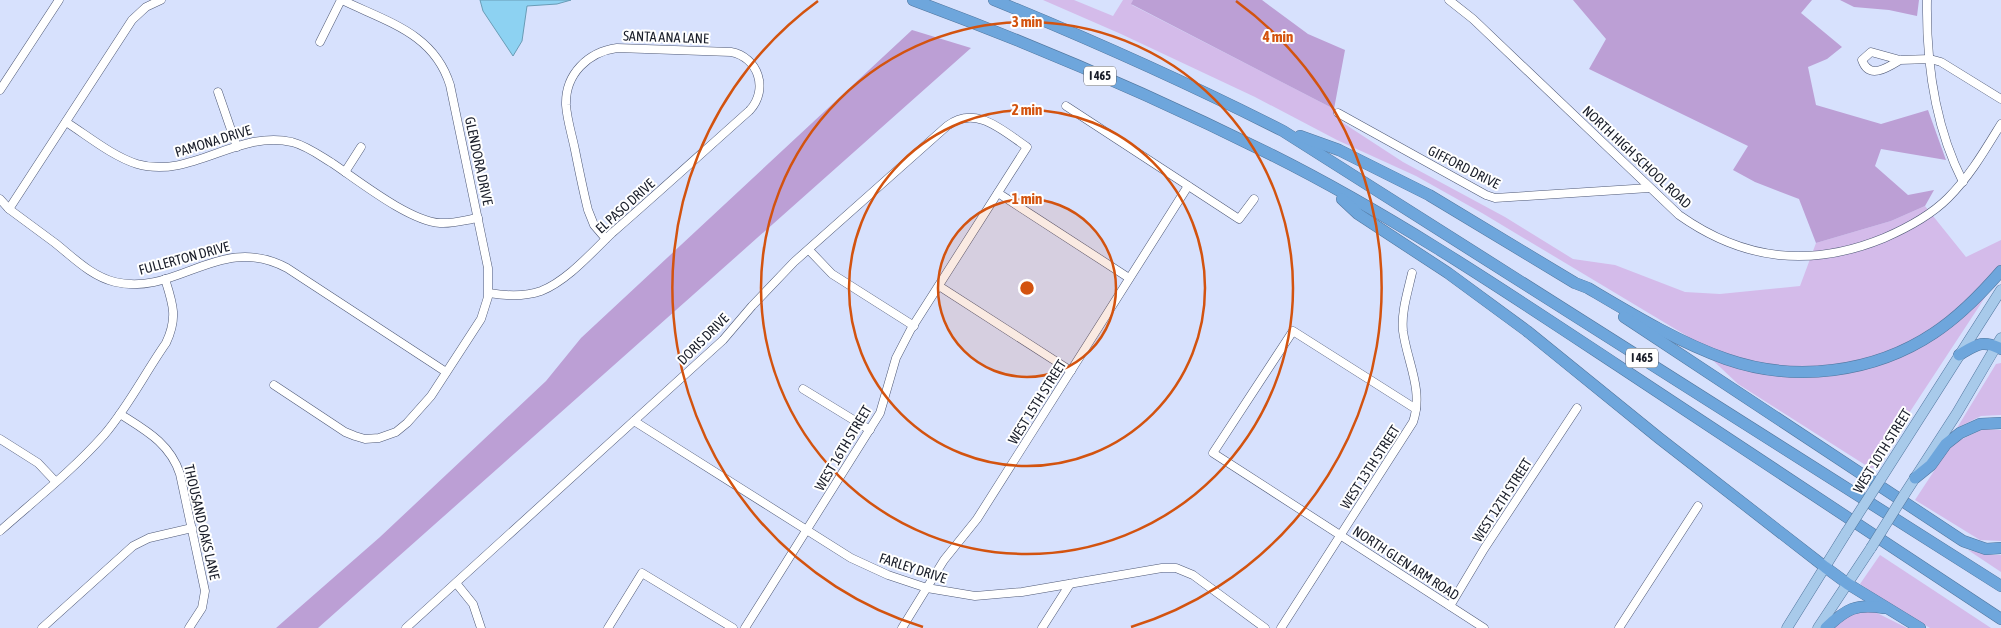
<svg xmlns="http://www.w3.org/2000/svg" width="2001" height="628" font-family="'Asap Condensed',sans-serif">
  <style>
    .green { fill: #d4bbea }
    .forest { fill: #bc9fd5 }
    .water { fill: #8dd2f2; stroke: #6a9cb6 }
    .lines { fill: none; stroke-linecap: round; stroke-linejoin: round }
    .minor-casing { stroke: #4f5976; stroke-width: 9 }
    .major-casing { stroke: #51769e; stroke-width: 11 }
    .highway-casing { stroke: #51769e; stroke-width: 12 }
    .minor { stroke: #fff; stroke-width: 8 }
    .major { stroke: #a8caea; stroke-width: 10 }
    .highway { stroke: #6ea6dc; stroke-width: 11 }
    .major-bridge-casing { stroke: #51769e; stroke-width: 11; stroke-linecap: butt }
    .major-bridge { stroke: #a8caea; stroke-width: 10 }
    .ring { fill: none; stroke: #d3530f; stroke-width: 2.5 }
    .labels { text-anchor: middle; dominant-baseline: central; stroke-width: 4; stroke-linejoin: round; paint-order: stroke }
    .shield { fill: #fff; stroke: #5f626a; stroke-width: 1 }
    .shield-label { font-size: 12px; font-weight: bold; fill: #1a1e2a }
    .street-label { font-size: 14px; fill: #1a1e2a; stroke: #fff }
    .centre { fill: #d3530f; stroke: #fff; stroke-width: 2.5 }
    .ring-label { font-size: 15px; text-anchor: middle; font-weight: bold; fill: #d3530f; stroke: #fff; stroke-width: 4; stroke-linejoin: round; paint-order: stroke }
  </style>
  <rect width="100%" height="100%" fill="#d7e1fd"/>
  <g class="green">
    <polygon points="1043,0 1074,0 1113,16 1123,0 1133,0 1132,5 1334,109 1337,119 1403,162 1505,217 1573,259 1615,265 1685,292 1720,294 1800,286 1816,243 1891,221 1925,206 1966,257 2001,240 2001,273 1873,468 1870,468 1738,384 1687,336 1482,213 1416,176 1337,140 1255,97 1121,34"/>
    <polygon points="2001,363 2001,415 1981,416 1957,428 1996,364"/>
    <polygon points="1983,429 2001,430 2001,541 1980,540 1915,500 1949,448 1956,442"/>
    <polygon points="1968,550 1991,555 2001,555 2001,572"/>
    <polygon points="1880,555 1991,628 1930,628 1885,601 1860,584"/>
    <polygon points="1871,610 1907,628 1834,628 1850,612"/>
  </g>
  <g class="forest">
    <polygon points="1133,0 1262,0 1308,34 1345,50 1334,109 1131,4"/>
    <polygon points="1573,0 1812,0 1801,13 1842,47 1827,59 1808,67 1816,105 1881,124 1928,110 1946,160 1881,149 1875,166 1908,195 1934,190 1925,206 1891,221 1816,243 1799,199 1755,182 1733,170 1748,146 1589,69 1606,39"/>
    <polygon points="1840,0 1919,0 1917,16 1889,10 1854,7"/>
    <polygon points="912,30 971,48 318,628 276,628 380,537 546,381 581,338"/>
  </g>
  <polygon class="water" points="480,0 571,0 557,4 527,6 522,41 513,56 483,11"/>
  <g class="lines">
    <g class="minor-casing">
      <g id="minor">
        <path d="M1449,0l24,19 206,196c65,46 132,53 205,23 23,-10 46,-22 64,-40 22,-22 37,-48 53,-74"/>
        <path d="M1927,0c-1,63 7,125 36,182"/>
        <polyline points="320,42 341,0"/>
        <path d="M1900,60c-13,8 -31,20 -38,0l9,-8 29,8 30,-1 11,3 60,37"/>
        <polyline points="0,90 59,0"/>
        <polyline points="218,92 237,147"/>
        <polyline points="1066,106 1239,219 1254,199"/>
        <polyline points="1338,113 1486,195 1495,198 1649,188"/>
        <path d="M66,122c22,14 46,34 71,42 54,16 101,-35 155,-22 15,4 27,13 40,21 27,18 77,58 108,60 13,1 25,-3 38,-5"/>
        <polyline points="345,172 361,147"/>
        <polyline points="998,193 1129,278"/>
        <path d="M0,199l9,10c15,11 31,23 46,34 19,15 36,33 60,39 62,15 105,-50 172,-14l159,104"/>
        <polyline points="9,209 132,20 146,7 161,0"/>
        <polyline points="809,250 832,274 914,326"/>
        <polyline points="939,286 1071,371"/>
        <path d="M489,293c18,3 35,4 52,-2 26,-10 51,-39 71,-58 46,-40 91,-81 137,-122l1,-1c19,-21 8,-53 -19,-58l-114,-4c-29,4 -52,26 -51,57 1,15 6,30 9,45 4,20 8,40 13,60l6,15 12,14"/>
        <path d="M274,385l71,47 10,4 10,3 14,-1 17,-6 11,-9 24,-27 50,-77 7,-22v-29l-38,-183c-16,-52 -63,-63 -108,-85"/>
        <polyline points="803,389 870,430"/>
        <polyline points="1416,409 1293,331 1213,453 1484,628"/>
        <path d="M120,414c25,16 50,29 60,60l25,117 -3,17 -13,20"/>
        <polyline points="634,421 851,558 888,575 927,588 975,596 1022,592 1162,568 1176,568 1193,575 1265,628"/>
        <polyline points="0,439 38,463 55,481"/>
        <path d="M0,531c35,-31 73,-61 104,-96 24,-28 41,-62 62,-92 12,-25 7,-39 -1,-64"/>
        <polyline points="456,583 473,604 481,628"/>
        <polyline points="1450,606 1484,549 1577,408"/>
        <polyline points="42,628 133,546 149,538 192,528"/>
        <path d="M406,628l317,-288 29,-34 42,-44 153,-136c29,-22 56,5 80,21l-116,182 -15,29 -16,55 -135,215"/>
        <polyline points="608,628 642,573 733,628"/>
        <polyline points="902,628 944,560 977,519 1188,186"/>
        <polyline points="1042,628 1070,584"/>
        <path d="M1281,628l132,-206c11,-32 -6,-60 -10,-91 -2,-19 5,-40 9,-58"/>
        <polyline points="1619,628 1698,506"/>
      </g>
    </g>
    <g class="major-casing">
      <g id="major">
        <polyline points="1880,480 2001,290"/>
        <polyline points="1904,495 1957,413 2001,338"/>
        <polyline points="1787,628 1846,533"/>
        <polyline points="1818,628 1871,548"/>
      </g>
    </g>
    <g class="highway-casing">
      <g id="highway">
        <path d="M913,0c122,45 242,97 359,155 120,60 233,136 345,210 128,85 256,169 384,254"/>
        <path d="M994,0c98,40 194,83 289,131l718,455"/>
        <path d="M1300,136l39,14 90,45 146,88 13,5c44,26 90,54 138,71 69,24 148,14 208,-26 26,-17 47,-39 67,-62"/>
        <polyline points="1342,199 1358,214 1448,273 1527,331 1659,438 1825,567 1848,584 1920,628"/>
        <polyline points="1624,317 1963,541 1986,549 2001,548"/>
        <path d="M1959,355c17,-10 23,-16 42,-6"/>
        <polyline points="1915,478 1931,465 1946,444 1960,433 1980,424 2001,423"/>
        <path d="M1826,628c20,-19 30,-25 58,-20"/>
      </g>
    </g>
    <use href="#minor" class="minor"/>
    <use href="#major" class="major"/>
    <use href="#highway" class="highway"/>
    <g class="major-bridge-casing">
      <g id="major-bridge">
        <polyline points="1846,533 1880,480"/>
        <polyline points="1871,548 1904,495"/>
      </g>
    </g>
    <use href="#major-bridge" class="major-bridge"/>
  </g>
  <circle cx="1027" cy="288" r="89" fill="#d3530f" fill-opacity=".12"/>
  <g class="ring">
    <circle cx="1027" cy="288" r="89"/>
    <circle cx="1027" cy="288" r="178"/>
    <circle cx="1027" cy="288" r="266"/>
    <path d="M923 627A355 355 0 0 1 818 1M1236 1A355 355 0 0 1 1131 627"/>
  </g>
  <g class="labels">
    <g class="shield">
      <rect x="1084" y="66.5" width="32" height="19" rx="4"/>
      <rect x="1626" y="348.5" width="32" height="19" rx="4"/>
    </g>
    <g class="shield-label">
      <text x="1100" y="76">I 465</text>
      <text x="1642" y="358">I 465</text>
    </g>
    <g class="street-label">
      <text transform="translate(666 37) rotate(2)">SANTA ANA LANE</text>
      <text transform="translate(213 141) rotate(-17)">PAMONA DRIVE</text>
      <text transform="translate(1637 157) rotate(43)">NORTH HIGH SCHOOL ROAD</text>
      <text transform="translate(479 161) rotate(78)">GLENDORA DRIVE</text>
      <text transform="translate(1464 167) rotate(27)">GIFFORD DRIVE</text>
      <text transform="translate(625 206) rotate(-42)">EL PASO DRIVE</text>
      <text transform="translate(184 258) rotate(-15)">FULLERTON DRIVE</text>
      <text transform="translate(703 339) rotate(-45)">DORIS DRIVE</text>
      <text transform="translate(1037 402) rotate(-58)">WEST 15TH STREET</text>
      <text transform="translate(843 448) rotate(-59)">WEST 16TH STREET</text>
      <text transform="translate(1882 451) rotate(-58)">WEST 10TH STREET</text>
      <text transform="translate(1370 467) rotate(-57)">WEST 13TH STREET</text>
      <text transform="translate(1502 500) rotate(-57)">WEST 12TH STREET</text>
      <text transform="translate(202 522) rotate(77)">THOUSAND OAKS LANE</text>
      <text transform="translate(1406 563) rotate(33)">NORTH GLEN ARM ROAD</text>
      <text transform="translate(913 568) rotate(18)">FARLEY DRIVE</text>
    </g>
  </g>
  <circle cx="1027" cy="288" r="8" class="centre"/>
  <g class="ring-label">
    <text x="1027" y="27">3 min</text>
    <text x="1278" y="42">4 min</text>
    <text x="1027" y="115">2 min</text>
    <text x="1027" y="204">1 min</text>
  </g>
</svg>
